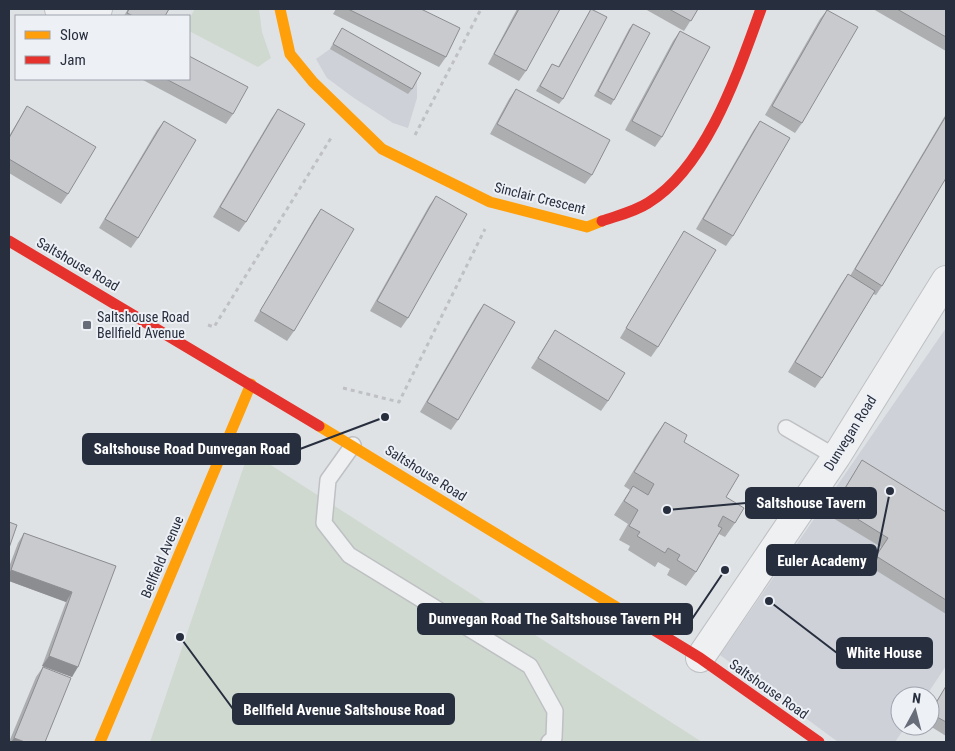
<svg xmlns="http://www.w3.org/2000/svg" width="955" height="751" font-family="'Roboto Condensed',sans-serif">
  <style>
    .built { fill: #ced1d8 }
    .green { fill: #cfd9d0 }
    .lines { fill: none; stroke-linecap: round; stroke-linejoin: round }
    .lane-casing { stroke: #bec0c3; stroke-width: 18 }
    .street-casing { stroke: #bec0c3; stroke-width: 30 }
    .path { stroke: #bfc0c5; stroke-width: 3; stroke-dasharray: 4 4; stroke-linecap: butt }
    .lane { stroke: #eff0f2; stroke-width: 15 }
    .street { stroke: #eff0f2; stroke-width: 28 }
    .slow { stroke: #ff9f0a; stroke-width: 11 }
    .jam { stroke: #e5322d; stroke-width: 11 }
    .wall { fill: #acaeb0 }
    .shaded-wall { fill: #8c8d90 }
    .building { fill: #c8cacd; stroke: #8c8d90 }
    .poi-dot { fill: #676d78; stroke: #edf0f5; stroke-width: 2 }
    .labels { text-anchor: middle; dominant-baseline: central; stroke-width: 4; stroke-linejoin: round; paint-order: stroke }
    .street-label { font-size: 14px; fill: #272e3e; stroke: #edf0f5 }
    .poi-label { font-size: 14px; fill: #272e3e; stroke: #edf0f5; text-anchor: start }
    .leader { fill: none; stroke: #272e3e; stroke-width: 2 }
    .callout-dot { fill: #272e3e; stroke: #edf0f5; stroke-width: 2 }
    .callout { fill: #272e3e; stroke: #272e3e; stroke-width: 2 }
    .callout-label { font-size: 15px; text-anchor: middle; font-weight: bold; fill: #fff }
  </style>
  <rect width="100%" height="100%" fill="#dfe2e5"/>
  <g class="built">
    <polygon points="339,33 417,78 417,98 408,128 393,123 354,98 327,78 316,59 330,49"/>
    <polygon points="946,328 946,666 926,696 900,696 900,726 906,726 895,742 838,742 720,655"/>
  </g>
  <g class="green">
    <polygon points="195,9 259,9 262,32 271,58 258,67 189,31 189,19"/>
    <polygon points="249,451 702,742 150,742"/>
  </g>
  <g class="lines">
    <g class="lane-casing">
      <g id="lane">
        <polyline points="786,428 836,457"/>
        <polyline points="353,445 328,480 324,523 349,555 530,666 555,711 554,738 549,742"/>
      </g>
    </g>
    <g class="street-casing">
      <g id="street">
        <polyline points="59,9 73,16 96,13 98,9"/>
        <polyline points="700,658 836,457 946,280"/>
      </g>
    </g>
    <g class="path">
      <polyline points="415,135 481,9"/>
      <polyline points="208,325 214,327 331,138"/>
      <polyline points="343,388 399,402 485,229"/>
    </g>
    <use href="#lane" class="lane"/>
    <use href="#street" class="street"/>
    <g class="slow">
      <polyline points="280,9 290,54 313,82 382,149 490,202 587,227 602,221"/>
      <polyline points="319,426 636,619"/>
      <polyline points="100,742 251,384"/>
    </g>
    <g class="jam">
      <path d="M602,221c14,-5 32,-9 46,-18 59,-36 90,-131 113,-194"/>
      <polyline points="9,241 319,426"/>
      <polyline points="636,619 700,658 819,742"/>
    </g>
  </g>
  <g class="wall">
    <polygon points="128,9 169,9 165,16 124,16"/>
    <polygon points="336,9 421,9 446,57 439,67 333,14"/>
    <polygon points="517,9 560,9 526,71 519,81 488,64"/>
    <polygon points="591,9 563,99 559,104 536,91 552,64 558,67"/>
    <polygon points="645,9 698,9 684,31"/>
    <polygon points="873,9 946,9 946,51"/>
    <polygon points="827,10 802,123 795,133 765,115 820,19"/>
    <polygon points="633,24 614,100 611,105 594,96 629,29"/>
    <polygon points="342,28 412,89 408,94 330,49"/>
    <polygon points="680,31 662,137 655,147 625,130 673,41"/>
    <polygon points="141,79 189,79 233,114 226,124"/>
    <polygon points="516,89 592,175 585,184 490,134 509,99"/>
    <polygon points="27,106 68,194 61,204 9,173 9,136"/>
    <polygon points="278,109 246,222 239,232 213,217 271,119"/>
    <polygon points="946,114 946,178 882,286 876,295 873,294 822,378 815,388 788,372 841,284 848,274 850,276"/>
    <polygon points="164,121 138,238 131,248 99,228 157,130"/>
    <polygon points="760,121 733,236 726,246 696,229 753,131"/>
    <polygon points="436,196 408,318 401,328 370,311 429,206"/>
    <polygon points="321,209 294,331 287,341 254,321 314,219"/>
    <polygon points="684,231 658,347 651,357 620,338 678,241"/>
    <polygon points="484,304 458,420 451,430 420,412 477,314"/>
    <polygon points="555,330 608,401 601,411 531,368"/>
    <polygon points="665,422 684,442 726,497 735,523 725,537 719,534 696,572 686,586 667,575 670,569 658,562 655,567 628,550 630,546 619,540 628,524 614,515 630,490 624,486 655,436"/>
    <polygon points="862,460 946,512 946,614 869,566 881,547 828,515"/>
    <polygon points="24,533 116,566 72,677 42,666 66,602 9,581 9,567 18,543"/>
    <polygon points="43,667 45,742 9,742 36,677"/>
    <polygon points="946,686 946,736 930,726 930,712"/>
  </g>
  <g class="shaded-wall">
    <polygon points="11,570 72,592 66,602 9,581 9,573"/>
    <polygon points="49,656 78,667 72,677 42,666"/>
    <polygon points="14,738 25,742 11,742"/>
  </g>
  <g class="building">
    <polygon points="129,9 169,9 165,16 133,16 127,13"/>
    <polygon points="348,9 421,9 460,28 446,57"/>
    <polygon points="519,9 560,9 526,71 494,54"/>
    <polygon points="591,9 607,17 563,99 540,86 552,64 559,67"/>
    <polygon points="669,9 698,9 691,21"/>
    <polygon points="897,9 946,9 946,37"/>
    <polygon points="827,10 858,27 802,123 772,106"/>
    <polygon points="633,24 650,33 614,100 598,91"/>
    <polygon points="342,28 421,73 412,89 333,44"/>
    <polygon points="680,31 710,47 662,137 632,121"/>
    <polygon points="189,56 248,87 233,114 166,79 189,79"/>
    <polygon points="516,89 610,140 592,175 497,124"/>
    <polygon points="27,106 96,147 68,194 9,159 9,138"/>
    <polygon points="278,109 305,124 246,222 220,207"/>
    <polygon points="946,116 946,178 882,286 855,269"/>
    <polygon points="164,121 196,140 138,238 105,219"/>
    <polygon points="760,121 790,138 733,236 703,219"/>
    <polygon points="436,196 467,214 408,318 377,301"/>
    <polygon points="321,209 354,229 294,331 260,311"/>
    <polygon points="684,231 716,250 658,347 626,328"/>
    <polygon points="848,274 875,291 822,378 795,362"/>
    <polygon points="484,304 515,322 458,420 427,402"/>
    <polygon points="555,330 625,373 608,401 538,358"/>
    <polygon points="665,422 687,435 684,442 739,475 726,497 744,508 735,523 723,516 718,526 722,528 696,572 677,560 680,555 668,548 665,553 637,536 640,532 629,526 638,510 624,501 633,486 648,495 654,484 634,472"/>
    <polygon points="862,460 946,512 946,600 876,556 888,538 835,505"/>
    <polygon points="9,522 17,525 9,548"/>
    <polygon points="24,533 116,566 78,667 49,656 72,592 11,570"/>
    <polygon points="43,667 71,678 45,742 25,742 14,738"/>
    <polygon points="946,686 946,722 930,713"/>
  </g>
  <rect class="poi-dot" x="82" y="320" width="10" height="10" rx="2.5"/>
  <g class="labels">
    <g class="street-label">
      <text transform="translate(540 198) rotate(14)">Sinclair Crescent</text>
      <text transform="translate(78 264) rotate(30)">Saltshouse Road</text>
      <text transform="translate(850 433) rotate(-58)">Dunvegan Road</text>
      <text transform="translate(426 473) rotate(32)">Saltshouse Road</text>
      <text transform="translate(162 557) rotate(-67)">Bellfield Avenue</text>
      <text transform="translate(769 689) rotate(35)">Saltshouse Road</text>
    </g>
    <g class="poi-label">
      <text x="97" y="317">Saltshouse Road<tspan x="97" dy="16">Bellfield Avenue</tspan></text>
    </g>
  </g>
  <path class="leader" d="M385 417L300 449M667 510L746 503M890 491L876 560M725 570L692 619M769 601L837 653M180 637L233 709"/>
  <g class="callout-dot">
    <circle cx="385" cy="417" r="5"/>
    <circle cx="667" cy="510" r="5"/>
    <circle cx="890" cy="491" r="5"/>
    <circle cx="725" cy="570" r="5"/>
    <circle cx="769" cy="601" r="5"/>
    <circle cx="180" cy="637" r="5"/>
  </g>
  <g class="callout">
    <rect x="83" y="434" width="217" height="30" rx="5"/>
    <rect x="746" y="488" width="130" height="30" rx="5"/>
    <rect x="767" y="545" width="109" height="30" rx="5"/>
    <rect x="418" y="604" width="274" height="30" rx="5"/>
    <rect x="837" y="638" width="95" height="30" rx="5"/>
    <rect x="233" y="694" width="221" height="30" rx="5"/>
  </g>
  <g class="callout-label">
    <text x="192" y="454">Saltshouse Road Dunvegan Road</text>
    <text x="811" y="508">Saltshouse Tavern</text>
    <text x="822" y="566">Euler Academy</text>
    <text x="555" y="624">Dunvegan Road The Saltshouse Tavern PH</text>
    <text x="884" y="658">White House</text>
    <text x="344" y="715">Bellfield Avenue Saltshouse Road</text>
  </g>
  <rect width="955" height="751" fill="none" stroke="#272e3e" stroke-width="20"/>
  <rect x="15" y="15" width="175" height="65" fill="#edf0f5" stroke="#9ea2ac"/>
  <rect x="25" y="31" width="25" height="8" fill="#ff9f0a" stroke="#9ea2ac"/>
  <text x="60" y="40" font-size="15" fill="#272e3e">Slow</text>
  <rect x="25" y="56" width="25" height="8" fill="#e5322d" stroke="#9ea2ac"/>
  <text x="60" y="65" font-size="15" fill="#272e3e">Jam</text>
  <g transform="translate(915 711) rotate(7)"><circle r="24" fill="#edf0f5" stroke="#9ea2ac"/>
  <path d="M0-4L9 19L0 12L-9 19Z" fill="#676d78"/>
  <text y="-8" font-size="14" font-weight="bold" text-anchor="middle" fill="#272e3e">N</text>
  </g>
</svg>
